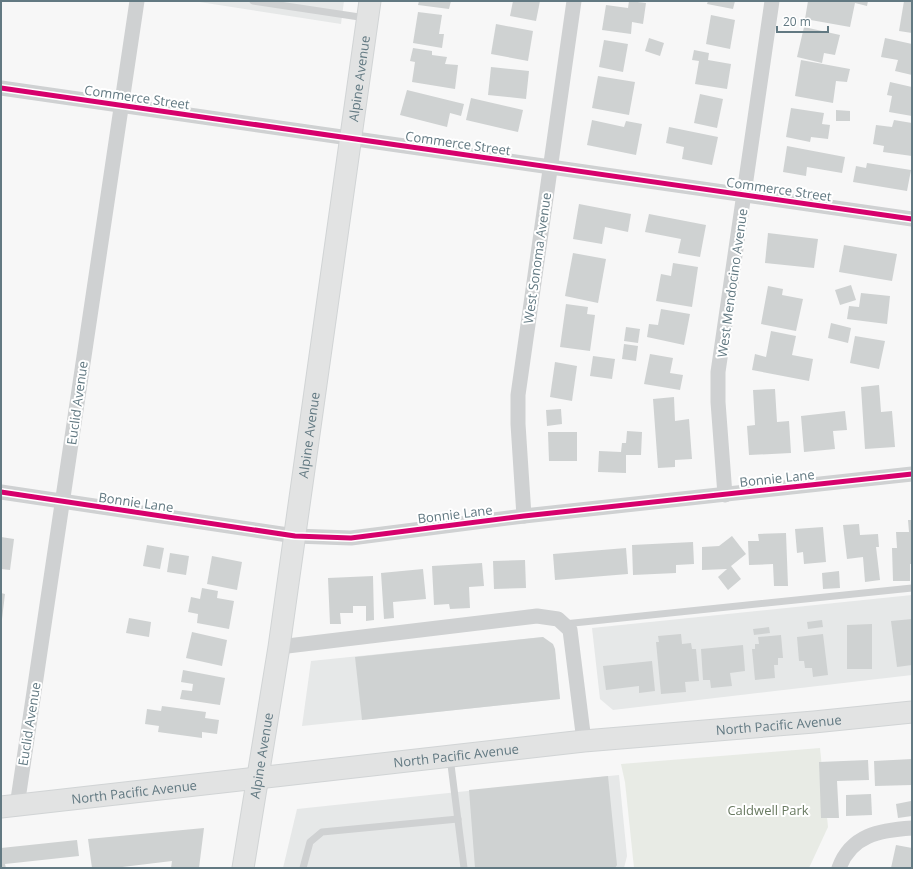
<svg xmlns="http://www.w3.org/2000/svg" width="913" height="869" font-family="'Open Sans',sans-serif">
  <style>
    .built { fill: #e6e8e8 }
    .green { fill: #e8ebe5 }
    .building { fill: #cfd2d2 }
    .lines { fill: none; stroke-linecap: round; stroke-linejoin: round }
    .secondary-casing { stroke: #d1d4d5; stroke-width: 23 }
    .lane { stroke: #cfd1d2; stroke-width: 7 }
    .street { stroke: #cfd1d2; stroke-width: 15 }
    .secondary { stroke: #e2e3e3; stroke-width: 21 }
    .cycleway-casing { stroke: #fff; stroke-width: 8 }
    .cycleway { stroke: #d6006c; stroke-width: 5 }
    .labels { text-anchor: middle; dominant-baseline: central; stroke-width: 4; stroke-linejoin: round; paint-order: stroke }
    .street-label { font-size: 13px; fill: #627982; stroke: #fff }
    .park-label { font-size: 13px; fill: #697a61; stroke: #fff }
  </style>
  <rect width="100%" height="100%" fill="#f7f7f7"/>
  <g class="built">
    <polygon points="193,1 344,1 341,24"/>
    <polygon points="912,595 912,675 613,710 600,699 592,628"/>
    <polygon points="543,637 555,651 560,699 302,726 311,661"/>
    <polygon points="619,775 627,856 624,868 283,868 297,809"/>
  </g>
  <polygon class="green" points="820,748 828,827 809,868 634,868 625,782 621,764"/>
  <g class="building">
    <polygon points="419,1 451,1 449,9 418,5"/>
    <polygon points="513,1 540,1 536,21 510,16"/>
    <polygon points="629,1 646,3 643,24 632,22 631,34 602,30 606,5 628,8"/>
    <polygon points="708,1 735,1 733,9 707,4"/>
    <polygon points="808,1 868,1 867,6 855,3 850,27 805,19"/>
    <polygon points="904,1 912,1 912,33 899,31"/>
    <polygon points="418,12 442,15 439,34 444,34 442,48 413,43"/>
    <polygon points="711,15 735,20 730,49 706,44"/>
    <polygon points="496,24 533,31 528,61 491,54"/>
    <polygon points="804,27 840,35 835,55 824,53 822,63 797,57"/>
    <polygon points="649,38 664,43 660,56 645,51"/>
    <polygon points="885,38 912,44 912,75 895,71 898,60 881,57"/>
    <polygon points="604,40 628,44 623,72 599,67"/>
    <polygon points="413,48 432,51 432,55 447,57 445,64 458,65 455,89 412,82 415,62 410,61"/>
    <polygon points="694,50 709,53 708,60 731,64 727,89 695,84 699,61 692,60"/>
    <polygon points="801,60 850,69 847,82 836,81 833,103 795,96"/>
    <polygon points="491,67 529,71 526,99 488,95"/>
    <polygon points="598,76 635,82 629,115 592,108"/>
    <polygon points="890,82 912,87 912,116 889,112 892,96 887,95"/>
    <polygon points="407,90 464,104 461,116 450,113 447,127 400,115"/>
    <polygon points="700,94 723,99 717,128 694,123"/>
    <polygon points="471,98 523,110 518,132 466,120"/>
    <polygon points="791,108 824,113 822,124 830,125 828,139 811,137 810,142 786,137"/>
    <polygon points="836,110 850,111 850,121 836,121"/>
    <polygon points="592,120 624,127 626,121 642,124 636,155 587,145"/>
    <polygon points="894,120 912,123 912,156 883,152 884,146 873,144 876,125 892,127"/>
    <polygon points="669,127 718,137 712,165 682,159 684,147 666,143"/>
    <polygon points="787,146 845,157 842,173 807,167 806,176 783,172"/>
    <polygon points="867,163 911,170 907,191 853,182 856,166 866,168"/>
    <polygon points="579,204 631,214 628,232 605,227 602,244 573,239"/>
    <polygon points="649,214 706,225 700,257 678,253 681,239 645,232"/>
    <polygon points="768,233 818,239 814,268 765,263"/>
    <polygon points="844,245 897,254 892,281 839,272"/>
    <polygon points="573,253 606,259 598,303 565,296"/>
    <polygon points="673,263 698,267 692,307 656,301 661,274 671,276"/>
    <polygon points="851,285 856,300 840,305 835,290"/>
    <polygon points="768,286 783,289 782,295 803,299 796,331 761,324"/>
    <polygon points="861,293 890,296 887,324 847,319 849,306 859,307"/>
    <polygon points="566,304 588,307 587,314 595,315 590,351 560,347"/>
    <polygon points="661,309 690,314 684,345 647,337 649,324 658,325"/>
    <polygon points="831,323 851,328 848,343 828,338"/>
    <polygon points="626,327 640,329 638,343 624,341"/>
    <polygon points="771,331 796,336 792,355 813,359 809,381 752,370 755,354 766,357"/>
    <polygon points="855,336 885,341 879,369 850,363"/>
    <polygon points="624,344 638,346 636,361 622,359"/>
    <polygon points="650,354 673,358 670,373 683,375 680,390 644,384"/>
    <polygon points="593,356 615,359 612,379 590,376"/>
    <polygon points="555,362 577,366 572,401 550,397"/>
    <polygon points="879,385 881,412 892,411 895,447 865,449 861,387"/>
    <polygon points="775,389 777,422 789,421 791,453 749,455 747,426 755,425 753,390"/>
    <polygon points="674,397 675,421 689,419 692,459 675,460 675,467 658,468 653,399"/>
    <polygon points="561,409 562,424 547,426 546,410"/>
    <polygon points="845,411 847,430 833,431 835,449 804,452 801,416"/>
    <polygon points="627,431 642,432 641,455 626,455 626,473 598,472 599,451 621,452 622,443 626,443"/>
    <polygon points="548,432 577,432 577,461 549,461"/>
    <polygon points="908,520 912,520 912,564 910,564 910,581 893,581 892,548 897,548 896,532 909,532"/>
    <polygon points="859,524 860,535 878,534 879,547 876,547 880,580 865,582 863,557 847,559 843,525"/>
    <polygon points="823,527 826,562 804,564 803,552 797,553 795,529"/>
    <polygon points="786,533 788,586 774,586 773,564 749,565 748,541 759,541 758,534"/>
    <polygon points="732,536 746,554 731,566 741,579 728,590 718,577 727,569 702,570 702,547 719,546"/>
    <polygon points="1,537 14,539 10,570 1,569"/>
    <polygon points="693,542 694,564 676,565 676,573 633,575 632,545"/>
    <polygon points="147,545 164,548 160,569 143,566"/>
    <polygon points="626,548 628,574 555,580 553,554"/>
    <polygon points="170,553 189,556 186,575 167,572"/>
    <polygon points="212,556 242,562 237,590 207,584"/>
    <polygon points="525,560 526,588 494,589 493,561"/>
    <polygon points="482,563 484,586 469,587 470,608 450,609 449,604 434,605 432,566"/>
    <polygon points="423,569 426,599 393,602 394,618 384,619 381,573"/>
    <polygon points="839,571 840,588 823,589 822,573"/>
    <polygon points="373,576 374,620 366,621 366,606 353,606 353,613 340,613 341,624 330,624 328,578"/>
    <polygon points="202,588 218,591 217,598 234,601 229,629 197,623 198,614 188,612 191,597 200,599"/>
    <polygon points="1,593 5,594 2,619 1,619"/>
    <polygon points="129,618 151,622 149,637 126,633"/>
    <polygon points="912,619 912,665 897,667 891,621"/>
    <polygon points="822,620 823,627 808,629 807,622"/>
    <polygon points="872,624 872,669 847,669 847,625"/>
    <polygon points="769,627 770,633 754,635 753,629"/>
    <polygon points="192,632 227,640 222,666 186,658"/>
    <polygon points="681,634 682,644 691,643 692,649 696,649 699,681 685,682 686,692 661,694 656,642 659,642 658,636"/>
    <polygon points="823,634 828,675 813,677 812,668 805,668 804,661 799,661 797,637"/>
    <polygon points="781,635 783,658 778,658 778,665 774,665 775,678 755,680 752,649 755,649 755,644 759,644 758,637"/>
    <polygon points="543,637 553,644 555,649 560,699 362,720 355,657"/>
    <polygon points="743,645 745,671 730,673 732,686 711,688 710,680 703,680 701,649"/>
    <polygon points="652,661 655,691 639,693 639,686 606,690 603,666"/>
    <polygon points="183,670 225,678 220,705 180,699 182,690 192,691 193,684 181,682"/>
    <polygon points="162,706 206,712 205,718 219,720 217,734 202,732 202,738 158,732 159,726 145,724 147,709 161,711"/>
    <polygon points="912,759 912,785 875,786 874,761"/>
    <polygon points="868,760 869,780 837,781 839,818 821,818 819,762"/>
    <polygon points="608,776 617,865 615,868 475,868 469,790"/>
    <polygon points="871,794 872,815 846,816 846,795"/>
    <polygon points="911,801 912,816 898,818 896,804"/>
    <polygon points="204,828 199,868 171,868 172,861 114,868 92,868 88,839"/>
    <polygon points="77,840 79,856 5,864 6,868 1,868 1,848"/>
    <polygon points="896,845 912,848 912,868 891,868"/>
  </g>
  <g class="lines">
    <g class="secondary-casing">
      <g id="secondary">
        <path id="s1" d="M1,807l583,-66 230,-19 98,-10"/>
        <path id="s2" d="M243,868l36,-221 91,-646"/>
      </g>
    </g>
    <g class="lane">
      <polyline points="253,1 366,18"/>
      <polyline points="564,624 912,588"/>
      <polyline points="450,757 464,868"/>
      <polyline points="303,868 310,842 322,832 458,819"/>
    </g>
    <g class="street">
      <polyline points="1,88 912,219"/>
      <polyline points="1,492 295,536 351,538 524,516 912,474"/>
      <polyline points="725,495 718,402 718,372 772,1"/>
      <polyline points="524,516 518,424 518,395 574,1"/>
      <polyline points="279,647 537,616 558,619 570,630 584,741"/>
      <polyline points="17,806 137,1"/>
      <path d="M839,868c12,-33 41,-38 73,-40"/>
    </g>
    <use href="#secondary" class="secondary"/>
    <g class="cycleway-casing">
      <g id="cycleway">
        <polyline points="1,88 912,219"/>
        <polyline points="1,492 295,536 351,538 524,516 912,474"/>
      </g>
    </g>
    <use href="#cycleway" class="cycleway"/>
  </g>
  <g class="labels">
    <g class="street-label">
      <text stroke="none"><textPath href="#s2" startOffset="798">Alpine Avenue</textPath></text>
      <text transform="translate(137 97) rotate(8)">Commerce Street</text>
      <text transform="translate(458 143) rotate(8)">Commerce Street</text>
      <text transform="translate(779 189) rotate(8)">Commerce Street</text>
      <text transform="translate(537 258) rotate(-82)">West Sonoma Avenue</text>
      <text transform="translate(732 283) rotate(-82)">West Mendocino Avenue</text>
      <text transform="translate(77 403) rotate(-82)">Euclid Avenue</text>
      <text stroke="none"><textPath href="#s2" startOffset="438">Alpine Avenue</textPath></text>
      <text transform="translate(777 478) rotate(-6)">Bonnie Lane</text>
      <text transform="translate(136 502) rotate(8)">Bonnie Lane</text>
      <text transform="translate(455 514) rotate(-7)">Bonnie Lane</text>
      <text transform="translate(29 724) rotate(-81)">Euclid Avenue</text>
      <text stroke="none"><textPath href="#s1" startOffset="782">North Pacific Avenue</textPath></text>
      <text stroke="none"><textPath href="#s2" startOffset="114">Alpine Avenue</textPath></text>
      <text stroke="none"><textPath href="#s1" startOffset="458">North Pacific Avenue</textPath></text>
      <text stroke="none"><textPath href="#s1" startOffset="134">North Pacific Avenue</textPath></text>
    </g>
    <g class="park-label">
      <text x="768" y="810">Caldwell Park</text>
    </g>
  </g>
  <rect width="913" height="869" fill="none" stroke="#627982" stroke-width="4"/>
  <path d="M777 26v6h51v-6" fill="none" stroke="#627982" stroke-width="2"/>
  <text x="783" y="26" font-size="12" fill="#627982" stroke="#ffffff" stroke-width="3" paint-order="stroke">20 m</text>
</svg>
